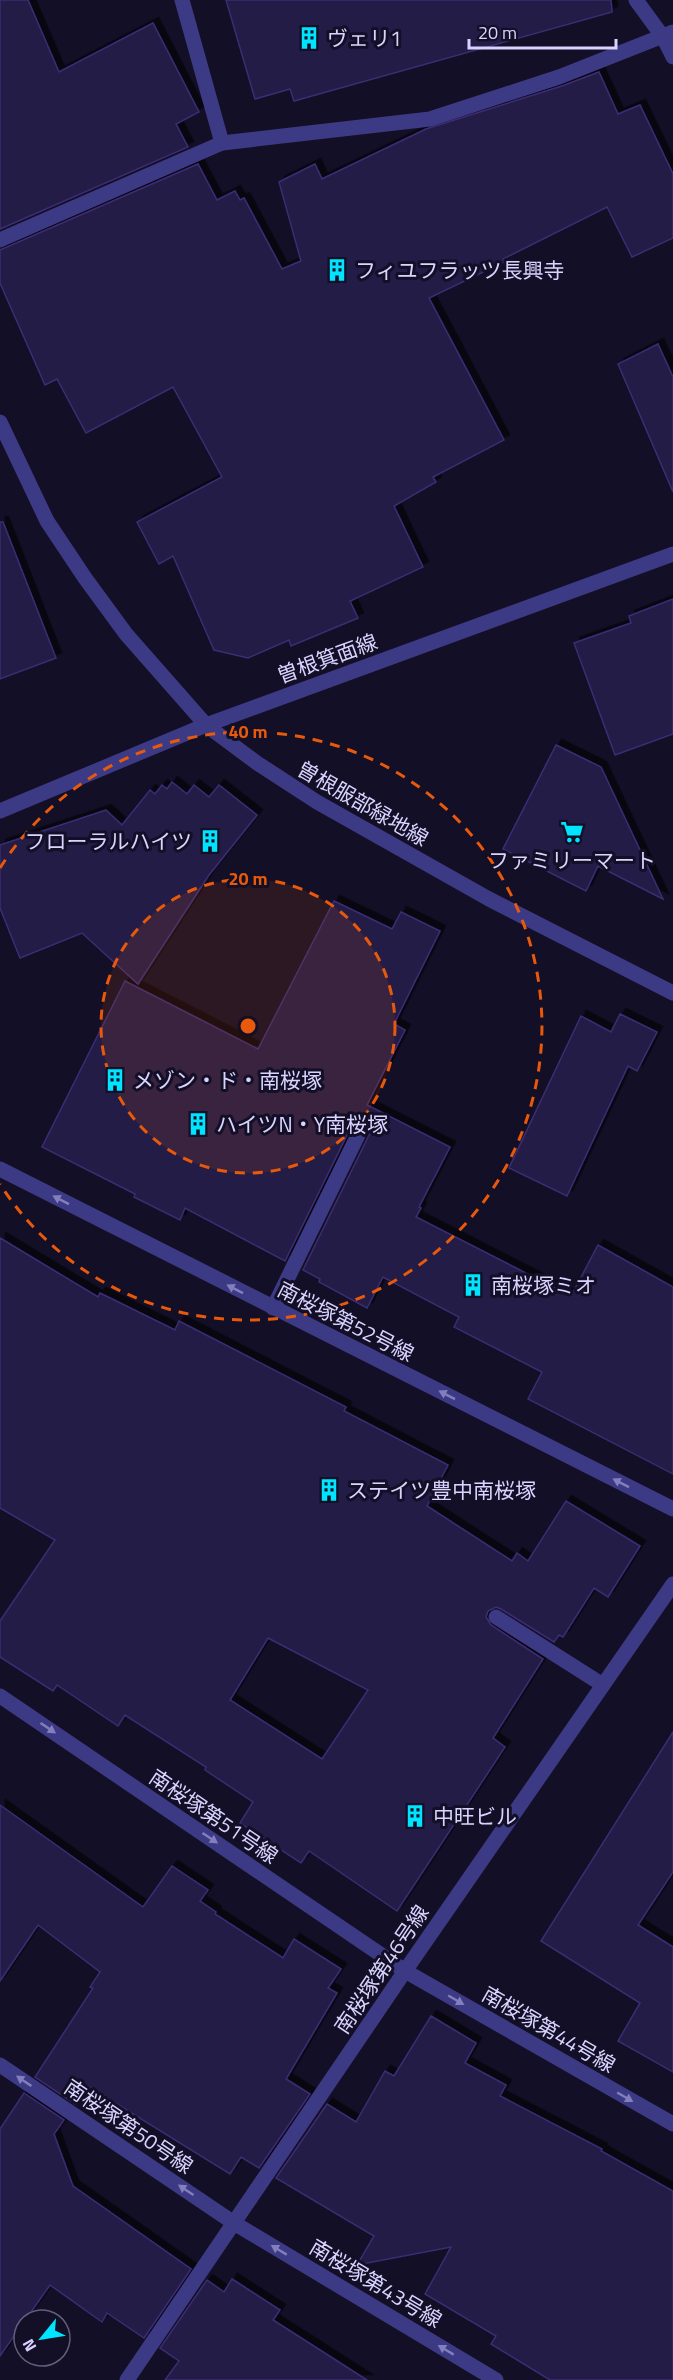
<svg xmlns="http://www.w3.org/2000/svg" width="673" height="2380" font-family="'Titillium Web','Noto Sans JP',sans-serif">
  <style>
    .building { fill: #241b47; stroke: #3b2d73; stroke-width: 1.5; fill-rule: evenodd; filter: url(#shadow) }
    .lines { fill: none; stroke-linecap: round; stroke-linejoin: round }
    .minor { stroke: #3d3a85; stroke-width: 15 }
    .oneway { fill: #837fbc }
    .ring { fill: none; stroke: #e8590c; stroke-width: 3; stroke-dasharray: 10 8 }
    .labels { text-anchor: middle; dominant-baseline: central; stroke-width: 6; stroke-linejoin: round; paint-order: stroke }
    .poi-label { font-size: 21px; fill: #d9d4ff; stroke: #130f26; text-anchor: start }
    .street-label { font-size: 21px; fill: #d9d4ff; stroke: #130f26 }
    .centre { fill: #e8590c; stroke: #130f26; stroke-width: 3 }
    .ring-label { font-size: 18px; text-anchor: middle; font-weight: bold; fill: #e8590c; stroke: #130f26; stroke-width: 6; stroke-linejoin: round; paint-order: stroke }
  </style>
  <defs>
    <filter id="shadow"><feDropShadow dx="5.5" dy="-5.5" stdDeviation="0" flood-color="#0009"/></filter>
  </defs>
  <rect width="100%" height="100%" fill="#130f26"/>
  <g class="building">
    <polygon points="0,0 28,0 59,72 153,23 199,112 176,124 188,147 0,229"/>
    <polygon points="226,0 611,0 612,12 294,101 290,89 255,99"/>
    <polygon points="599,72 618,114 640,105 673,174 673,238 632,257 607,207 503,259 504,262 429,298 504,440 433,477 436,482 394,506 423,567 350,601 358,618 291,646 289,640 248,658 214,650 173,556 159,564 137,522 222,477 173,387 86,433 57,379 45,385 0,283 0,250 198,164 217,200 235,191 240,200 244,198 282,269 301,261 279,182 315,164 322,179 426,129 562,86"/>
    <polygon points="658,344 673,377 673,492 618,364"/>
    <polygon points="0,522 3,522 56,658 0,679"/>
    <polygon points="673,599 673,734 615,755 574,643 631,623 629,616"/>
    <polygon points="556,745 601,767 663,899 598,866 586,891 503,849"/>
    <polygon points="172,782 187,794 194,785 209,797 219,785 257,815 209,875 138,984 82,933 20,958 0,908 0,845 106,810 122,825 150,790 155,794 162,785 167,789"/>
    <polygon points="334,901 392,929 401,912 440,931 394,1024 405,1030 367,1105 450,1147 419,1207 421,1208 416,1217 571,1296 598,1245 673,1287 673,1474 528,1399 542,1372 454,1327 459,1317 383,1277 367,1308 319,1282 320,1279 303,1270 371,1131 372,1126 367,1119 361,1117 353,1123 285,1261 185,1208 180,1220 134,1197 135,1194 42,1147 125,981 258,1049"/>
    <polygon points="620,1014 657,1032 637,1071 628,1066 567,1196 509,1168 581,1016 611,1032"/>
    <path d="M0,1238l98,59 2,-4 75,37 4,-9 167,86 -2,4 104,54 -21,41 85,55 5,-8 11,8 38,-60 74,45 -32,51 -14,-9 -31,49 -4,-2 -5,7 -53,-33 -5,-2 -8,4 -2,6 5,8 52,34 -50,79 12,9 -108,164 -88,-60 -8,12 -61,-40 13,-21 -48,-32 1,-3 -81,-52 -7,11 -61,-41 -4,6 -53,-34v-36l55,-81 -55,-32zM268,1638l100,52 -46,69 -92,-59z"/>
    <polygon points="673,1732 673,1872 638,1925 673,1947 673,2072 618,2041 640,2003 541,1941"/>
    <polygon points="0,1805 143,1907 172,1866 208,1890 200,1901 216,1912 215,1914 283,1958 294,1939 341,1969 328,1988 337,1993 286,2079 310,2094 259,2168 241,2157 230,2174 88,2086 75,2104 35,2077 93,1988 90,1987 100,1972 38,1925 0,1981"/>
    <polygon points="431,2016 476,2043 465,2063 506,2085 500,2096 602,2149 601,2151 673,2191 673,2380 550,2380 491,2344 496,2336 425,2294 451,2247 357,2265 374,2236 276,2178 327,2104 356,2122 385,2071 394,2076"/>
    <polygon points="24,2093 64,2120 54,2134 73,2186 191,2269 144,2338 107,2313 102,2322 50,2285 0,2356 0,2129"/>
    <polygon points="232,2279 280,2310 273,2320 367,2380 165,2380 179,2361 160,2348 207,2280 224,2292"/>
  </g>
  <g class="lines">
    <g class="minor">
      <polyline points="182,0 222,143"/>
      <polyline points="636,0 663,37 673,57"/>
      <polyline points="0,240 222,143 430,119 559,77 673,32"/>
      <polyline points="0,422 47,521 85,578 126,634 206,725 257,763 317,802 489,899 673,993"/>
      <polyline points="0,811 206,725 673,554"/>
      <polyline points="0,1169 673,1509"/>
      <polyline points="273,1308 362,1127"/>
      <polyline points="496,1617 603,1685"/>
      <polyline points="0,1696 405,1971 673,2124"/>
      <polyline points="0,2065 234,2223 496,2380"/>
      <polyline points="127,2380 405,1971 673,1584"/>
    </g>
  </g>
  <defs><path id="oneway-solid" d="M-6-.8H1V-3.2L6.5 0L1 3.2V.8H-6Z" transform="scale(1.5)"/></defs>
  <g class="oneway">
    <use href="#oneway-solid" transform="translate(61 1200) rotate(-153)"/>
    <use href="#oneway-solid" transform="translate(235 1289) rotate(-153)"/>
    <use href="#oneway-solid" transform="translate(447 1395) rotate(-153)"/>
    <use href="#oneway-solid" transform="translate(621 1483) rotate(-153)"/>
    <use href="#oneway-solid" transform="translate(48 1728) rotate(34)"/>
    <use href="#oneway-solid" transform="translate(210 1838) rotate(34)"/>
    <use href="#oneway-solid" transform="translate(456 2000) rotate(30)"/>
    <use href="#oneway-solid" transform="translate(24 2081) rotate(-146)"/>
    <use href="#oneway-solid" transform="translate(625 2097) rotate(30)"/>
    <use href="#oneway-solid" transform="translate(186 2190) rotate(-146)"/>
    <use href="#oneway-solid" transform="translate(279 2250) rotate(-149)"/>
    <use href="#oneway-solid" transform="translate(446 2350) rotate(-149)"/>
  </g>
  <circle cx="248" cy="1026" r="147" fill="#e8590c" fill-opacity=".12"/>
  <g class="ring">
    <circle cx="248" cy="1026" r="147"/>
    <path d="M0 868A294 294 0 1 1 0 1184"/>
  </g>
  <defs>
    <g id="building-bare" transform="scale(1.8)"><path d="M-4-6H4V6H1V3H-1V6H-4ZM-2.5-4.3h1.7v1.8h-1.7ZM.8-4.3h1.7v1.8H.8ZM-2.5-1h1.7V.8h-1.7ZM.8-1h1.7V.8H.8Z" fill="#00e5ff" stroke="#130f26" stroke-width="2.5" paint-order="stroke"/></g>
    <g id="supermarket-bare" transform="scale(1.8)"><path d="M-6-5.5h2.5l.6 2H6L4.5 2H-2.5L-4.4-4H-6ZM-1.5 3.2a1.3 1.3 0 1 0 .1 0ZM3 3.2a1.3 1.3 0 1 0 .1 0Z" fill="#00e5ff" stroke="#130f26" stroke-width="2.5" paint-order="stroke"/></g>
  </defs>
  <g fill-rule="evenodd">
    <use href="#building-bare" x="309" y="38"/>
    <use href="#building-bare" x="337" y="270"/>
    <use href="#supermarket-bare" x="572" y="832"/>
    <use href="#building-bare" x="210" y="841"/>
    <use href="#building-bare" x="115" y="1080"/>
    <use href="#building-bare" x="198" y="1124"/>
    <use href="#building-bare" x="473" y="1285"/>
    <use href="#building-bare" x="329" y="1490"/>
    <use href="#building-bare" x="415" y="1816"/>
  </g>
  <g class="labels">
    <g class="poi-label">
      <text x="327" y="38">ヴェリ1</text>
      <text x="355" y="270">フィユフラッツ長興寺</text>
      <text x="192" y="841" text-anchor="end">フローラルハイツ</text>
      <text x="572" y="860" text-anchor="middle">ファミリーマート</text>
      <text x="133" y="1080">メゾン・ド・南桜塚</text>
      <text x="216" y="1124">ハイツN・Y南桜塚</text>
      <text x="491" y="1285">南桜塚ミオ</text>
      <text x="347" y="1490">ステイツ豊中南桜塚</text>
      <text x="433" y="1816">中旺ビル</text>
    </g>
    <g class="street-label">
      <text transform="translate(327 658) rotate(-20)">曽根箕面線</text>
      <text transform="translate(363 803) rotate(30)">曽根服部緑地線</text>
      <text transform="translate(346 1321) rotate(27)">南桜塚第52号線</text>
      <text transform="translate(214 1816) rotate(34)">南桜塚第51号線</text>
      <text transform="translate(381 1969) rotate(-56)">南桜塚第46号線</text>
      <text transform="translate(549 2029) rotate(30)">南桜塚第44号線</text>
      <text transform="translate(129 2126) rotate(34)">南桜塚第50号線</text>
      <text transform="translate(376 2283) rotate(31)">南桜塚第43号線</text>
    </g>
  </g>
  <circle cx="248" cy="1026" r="9" class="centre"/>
  <g class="ring-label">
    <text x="248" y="738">40 m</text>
    <text x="248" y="885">20 m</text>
  </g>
  <g transform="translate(42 2338) rotate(240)"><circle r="28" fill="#130f26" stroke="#625e7d" stroke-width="1.5"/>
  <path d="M0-4.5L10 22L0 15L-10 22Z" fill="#00e5ff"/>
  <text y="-9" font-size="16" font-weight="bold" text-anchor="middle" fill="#d9d4ff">N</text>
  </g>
  <path d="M469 39v9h147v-9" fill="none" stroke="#d9d4ff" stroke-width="3"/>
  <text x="478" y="39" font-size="18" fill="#d9d4ff" stroke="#130f26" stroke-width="4.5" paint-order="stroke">20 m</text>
</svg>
